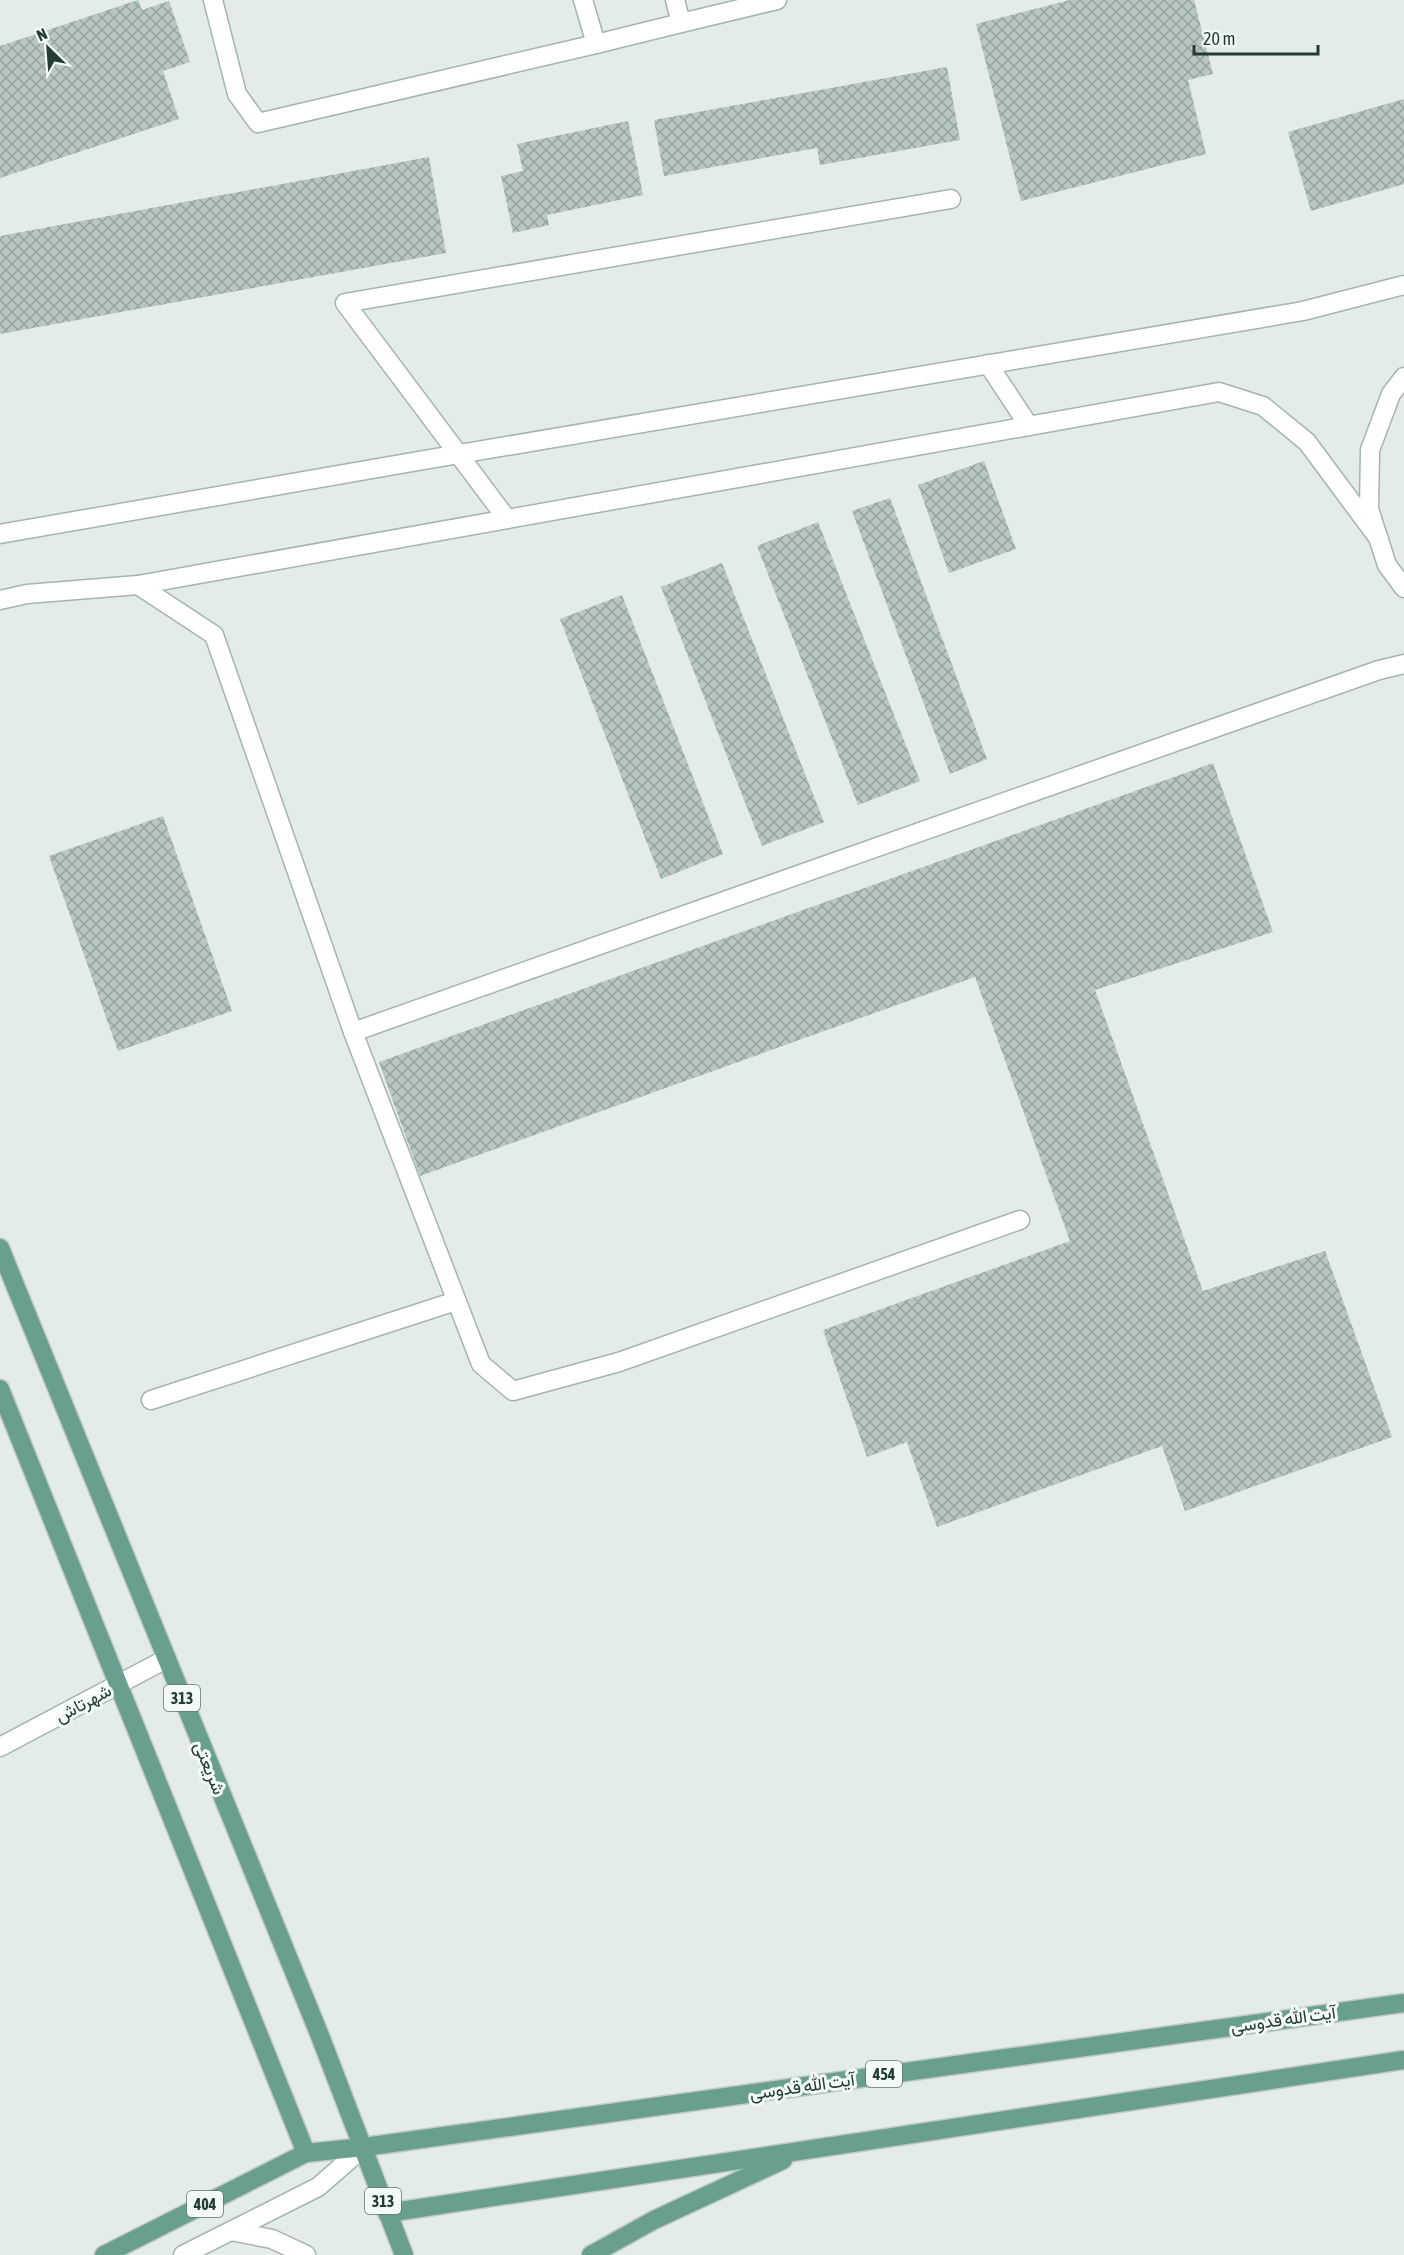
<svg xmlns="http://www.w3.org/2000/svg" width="1404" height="2255" font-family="'Asap Condensed',Vazirmatn,sans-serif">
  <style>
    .building { fill: url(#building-cross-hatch) }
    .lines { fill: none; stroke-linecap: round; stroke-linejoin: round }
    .lane-casing { stroke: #a6b4ae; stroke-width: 21 }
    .street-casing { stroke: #a6b4ae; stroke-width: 21 }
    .primary-casing { stroke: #c1c8c6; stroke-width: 21 }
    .lane { stroke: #fff; stroke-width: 18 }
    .street { stroke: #fff; stroke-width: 18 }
    .primary { stroke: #699f8f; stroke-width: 18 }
    .labels { text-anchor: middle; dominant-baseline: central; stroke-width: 6; stroke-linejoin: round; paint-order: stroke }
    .shield { fill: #f3f9f6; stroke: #61756f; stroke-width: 1.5 }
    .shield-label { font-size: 16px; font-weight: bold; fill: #233c35 }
    .street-label { font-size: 18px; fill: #233c35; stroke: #f3f9f6 }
  </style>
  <defs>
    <pattern id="building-cross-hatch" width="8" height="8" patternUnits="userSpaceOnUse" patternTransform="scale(1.5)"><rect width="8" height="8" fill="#b8c7c0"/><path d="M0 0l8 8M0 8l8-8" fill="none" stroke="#95a39d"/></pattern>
  </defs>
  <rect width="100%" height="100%" fill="#e3ece7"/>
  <g class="building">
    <polygon points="138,0 142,10 169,1 190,62 163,71 179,119 0,178 0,46"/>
    <polygon points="1070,0 1194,0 1213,74 1188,80 1206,154 1021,201 976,24"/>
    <polygon points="947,67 960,140 820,165 817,148 664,176 654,120"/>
    <polygon points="1404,99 1404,184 1311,211 1288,132"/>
    <polygon points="628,121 643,195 547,215 549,225 513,233 501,176 523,171 517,144"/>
    <polygon points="429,157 446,253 0,334 0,236"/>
    <polygon points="984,461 1016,549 949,573 918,485"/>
    <polygon points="890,498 987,759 950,774 852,511"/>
    <polygon points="818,522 920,781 858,805 757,546"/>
    <polygon points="722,563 824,822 762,846 661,587"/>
    <polygon points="622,595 723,854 661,879 560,619"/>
    <polygon points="1213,763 1273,932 1095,990 1203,1291 1325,1251 1392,1437 1185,1511 1162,1446 937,1527 907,1442 867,1457 823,1330 1070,1241 975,977 420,1176 379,1062"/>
    <polygon points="163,816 232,1011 118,1051 49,856"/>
  </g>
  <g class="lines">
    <g class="lane-casing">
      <g id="lane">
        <polyline points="213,0 237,94 258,123 596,44"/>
        <polyline points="583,0 596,44 681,23 675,0"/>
        <polyline points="681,23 777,0"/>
        <polyline points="988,364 1029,426"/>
        <polyline points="1404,377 1391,394 1370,450 1369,509 1387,565 1404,588"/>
        <polyline points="507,519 345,303 951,199"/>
        <polyline points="0,534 424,460 1303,311 1404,285"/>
        <polyline points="138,585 1219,392 1263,406 1307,442 1379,539"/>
        <polyline points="0,600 27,594 138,585 214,635 353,1032 1379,670 1404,664"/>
        <polyline points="353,1032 481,1364 513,1391 619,1362 1020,1220"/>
        <polyline points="151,1400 456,1301"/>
        <polyline points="231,2231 272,2239 306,2255"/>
        <polyline points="183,2255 318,2187 364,2147"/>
      </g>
    </g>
    <g class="street-casing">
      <polyline id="street" points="0,1747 166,1659"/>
    </g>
    <g class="primary-casing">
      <g id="primary">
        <polyline points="0,1248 320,2036 404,2255"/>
        <polyline points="0,1389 306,2153"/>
        <polyline points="387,2213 1404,2060"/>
        <polyline points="104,2255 306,2153 364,2147 1404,2003"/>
        <polyline points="591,2255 654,2220 783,2160"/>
      </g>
    </g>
    <use href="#lane" class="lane"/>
    <use href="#street" class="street"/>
    <use href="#primary" class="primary"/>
  </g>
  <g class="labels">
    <g class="shield">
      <rect x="164" y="1685" width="36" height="26" rx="4.5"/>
      <rect x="866" y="2061" width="36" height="26" rx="4.5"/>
      <rect x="365" y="2188" width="36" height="26" rx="4.5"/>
      <rect x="187" y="2191" width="36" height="26" rx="4.5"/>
    </g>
    <g class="shield-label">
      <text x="182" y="1698">313</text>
      <text x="884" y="2074">454</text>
      <text x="383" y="2201">313</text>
      <text x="205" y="2204">404</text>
    </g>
    <g class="street-label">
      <text transform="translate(83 1703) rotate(-28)">شهرتاش</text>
      <text transform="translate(210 1768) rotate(68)">شریعتی</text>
      <text transform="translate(1283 2019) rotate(-8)">آیت الله قدوسی</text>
      <text transform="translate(802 2086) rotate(-8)">آیت الله قدوسی</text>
    </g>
  </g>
  <g transform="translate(48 48) rotate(335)" stroke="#f3f9f6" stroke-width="4.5" paint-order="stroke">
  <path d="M0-4.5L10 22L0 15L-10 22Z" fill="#233c35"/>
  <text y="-9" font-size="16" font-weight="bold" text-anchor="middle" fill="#233c35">N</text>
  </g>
  <path d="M1194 45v9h124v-9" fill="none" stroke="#233c35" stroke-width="3"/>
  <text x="1203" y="45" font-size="18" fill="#233c35" stroke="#f3f9f6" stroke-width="4.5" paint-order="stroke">20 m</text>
</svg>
